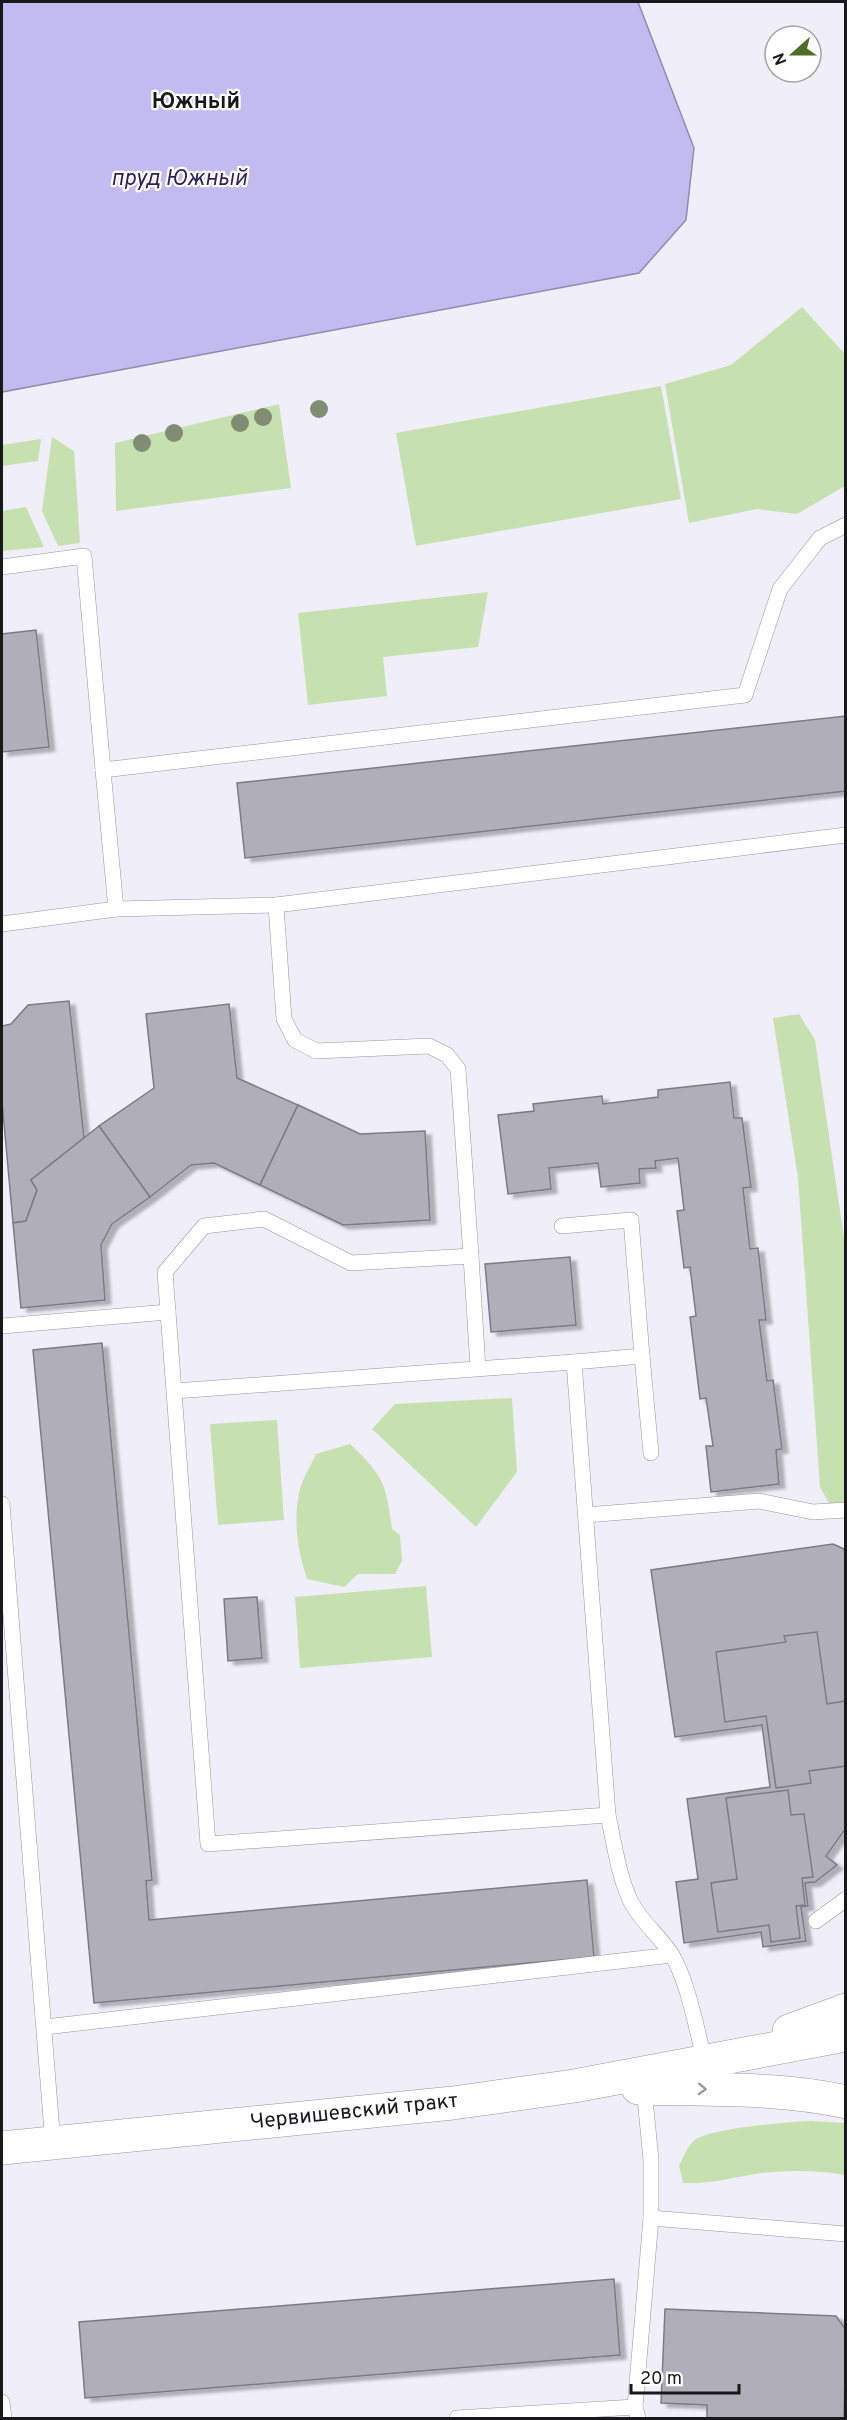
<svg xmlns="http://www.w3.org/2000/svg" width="847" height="2420" font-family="Overpass,sans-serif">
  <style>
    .green { fill: #c6e1af }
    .water { fill: #c2bbef; stroke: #8f8ab0; stroke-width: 1.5 }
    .building { fill: #b0afb9; stroke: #7c7b84; stroke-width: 1.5; filter: url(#shadow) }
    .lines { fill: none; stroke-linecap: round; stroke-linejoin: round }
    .service-casing { stroke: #97969f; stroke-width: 16 }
    .primary-casing { stroke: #97969f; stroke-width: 34 }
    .service { stroke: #fff; stroke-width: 15 }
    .primary { stroke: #fff; stroke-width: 33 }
    .tree { fill: #808d74 }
    .oneway { stroke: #989899 }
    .labels { text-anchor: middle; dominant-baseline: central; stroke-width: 4.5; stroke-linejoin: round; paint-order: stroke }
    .street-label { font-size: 21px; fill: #19191c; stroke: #fff }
    .neighbourhood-label { font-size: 22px; font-weight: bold; fill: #19191c; stroke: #fff }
    .water-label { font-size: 22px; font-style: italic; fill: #30215d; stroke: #fff }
  </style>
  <defs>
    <filter id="shadow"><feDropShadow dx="6" dy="4" stdDeviation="1.5" flood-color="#0004"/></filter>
  </defs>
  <rect width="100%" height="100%" fill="#f0eff9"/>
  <g class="green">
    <polygon points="802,307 845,354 845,486 797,514 757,509 689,523 665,384 731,365"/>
    <polygon points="661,386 681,499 416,546 396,433"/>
    <polygon points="279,404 291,488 116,511 115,443"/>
    <polygon points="52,437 74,451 80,543 58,546 42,511"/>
    <polygon points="41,439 38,461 2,466 2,445"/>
    <polygon points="26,507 44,547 2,551 2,511"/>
    <polygon points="488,592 478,647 383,657 387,696 308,705 298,613"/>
    <polygon points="799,1014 815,1040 845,1245 845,1504 831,1507 820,1487 798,1178 773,1018"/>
    <polygon points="512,1398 517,1472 476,1527 372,1429 395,1404"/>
    <polygon points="277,1420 284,1520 218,1525 210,1424"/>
    <path d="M350,1444c34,33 36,39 42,85l8,6 2,26 -7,13h-37l-14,13 -37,-8c-9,-27 -14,-57 -8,-85 2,-13 11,-27 17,-40z"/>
    <polygon points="426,1586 432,1657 300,1668 295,1597"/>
    <path d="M811,2121l34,2v52c-25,-5 -57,-5 -83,-2 -29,4 -48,11 -79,10l-4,-17c4,-8 9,-22 17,-27 19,-11 91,-17 115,-18z"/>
  </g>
  <polygon class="water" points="2,2 638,2 694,148 686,220 639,273 2,392"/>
  <g class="building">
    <polygon points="36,630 49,747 2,752 2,634"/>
    <polygon points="846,716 846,791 245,858 237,783"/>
    <polygon points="69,1001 84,1138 31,1180 37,1190 26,1221 13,1223 2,1101 2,1026 11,1024 28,1005"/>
    <polygon points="229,1004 237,1078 298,1105 260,1185 214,1163 191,1165 150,1197 99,1126 154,1088 146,1014"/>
    <polygon points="730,1082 734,1118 742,1118 751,1187 743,1188 750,1249 758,1248 766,1320 759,1320 767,1381 773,1380 782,1449 776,1450 779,1484 711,1492 706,1446 713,1446 706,1398 700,1399 690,1317 696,1316 690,1267 684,1268 677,1211 684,1210 678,1158 655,1161 656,1168 639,1169 640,1183 601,1187 598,1163 549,1168 551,1189 508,1194 498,1115 534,1111 533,1104 602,1096 603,1104 658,1097 658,1090"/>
    <polygon points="298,1105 360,1134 425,1131 430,1220 343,1225 260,1185"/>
    <polygon points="99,1126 150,1197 112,1224 101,1245 105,1300 21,1308 13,1223 26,1221 37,1190 31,1180"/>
    <polygon points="570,1257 576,1325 491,1332 485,1264"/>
    <polygon points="102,1343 152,1880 146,1881 149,1920 587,1880 594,1957 94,2003 33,1350"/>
    <polygon points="833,1544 844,1549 846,1560 846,1828 826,1856 837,1865 815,1882 805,1883 808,1906 801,1907 806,1941 763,1947 761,1932 684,1943 676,1882 698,1879 687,1799 770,1787 762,1725 675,1737 651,1570"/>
    <polygon points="257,1597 262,1658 228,1661 224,1599"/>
    <polygon points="817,1632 827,1704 846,1701 846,1766 809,1771 811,1783 776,1788 766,1716 725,1722 716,1652 786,1642 784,1636"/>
    <polygon points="788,1790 791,1815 804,1814 813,1877 802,1878 805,1905 796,1906 800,1938 771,1942 769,1925 718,1932 711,1883 737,1879 726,1798"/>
    <polygon points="614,2279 620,2355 85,2398 79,2322"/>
    <polygon points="665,2309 836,2316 846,2330 844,2418 707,2418 707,2405 661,2403"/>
  </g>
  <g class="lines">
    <g class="service-casing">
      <g id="service">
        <polyline points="2,567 84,556 103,770"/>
        <polyline points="276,905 284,1019 295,1040 316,1051 429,1046 447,1055 458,1069 471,1256"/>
        <polyline points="116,909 103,770 745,695 780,589 820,538 846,525"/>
        <polyline points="2,924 116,909 276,905 846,835"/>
        <polyline points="562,1226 631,1220 642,1356 574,1362"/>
        <polyline points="2,1326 168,1312"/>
        <polyline points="642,1356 651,1453"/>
        <polyline points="175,1391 448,1371 574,1362 608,1815 208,1844 165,1272 204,1226 264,1219 351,1263 471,1256 478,1369"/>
        <polyline points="2,1504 53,2144"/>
        <polyline points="586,1515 759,1501 813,1512 846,1510"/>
        <path d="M608,1815c6,27 10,59 22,85 10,21 30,36 42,55 17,29 24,74 33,106"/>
        <polyline points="816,1921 846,1899"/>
        <polyline points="45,2027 672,1955"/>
        <polyline points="651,2218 846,2234"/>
        <polyline points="2,2402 4,2418"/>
        <polyline points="457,2418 635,2407"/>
        <polyline points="638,2418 635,2407 651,2218 651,2160 644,2088"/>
      </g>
    </g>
    <g class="primary-casing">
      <g id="primary">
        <polyline points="789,2031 846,2010"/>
        <path d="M638,2088c68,2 141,-1 208,14"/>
        <polyline points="2,2148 453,2103 574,2086 846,2035"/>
      </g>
    </g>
    <use href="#service" class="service"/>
    <use href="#primary" class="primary"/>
  </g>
  <g class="tree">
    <circle cx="319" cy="409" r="9"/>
    <circle cx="263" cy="417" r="9"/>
    <circle cx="240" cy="423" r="9"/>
    <circle cx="174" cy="433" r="9"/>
    <circle cx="142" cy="443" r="9"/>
  </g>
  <defs><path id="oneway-chevron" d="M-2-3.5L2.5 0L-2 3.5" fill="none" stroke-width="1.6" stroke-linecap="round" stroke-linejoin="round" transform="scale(1.5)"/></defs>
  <use class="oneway" href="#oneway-chevron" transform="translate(702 2089) rotate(2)"/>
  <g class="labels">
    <g class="street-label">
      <text transform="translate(354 2112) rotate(-6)">Червишевский тракт</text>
    </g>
    <g class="neighbourhood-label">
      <text x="196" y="102">Южный</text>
    </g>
    <g class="water-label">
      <text x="179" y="179">пруд Южный</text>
    </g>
  </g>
  <rect width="847" height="2420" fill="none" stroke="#19191c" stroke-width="6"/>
  <g transform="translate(793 54) rotate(249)"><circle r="28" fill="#ffffff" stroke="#a3a3a4" stroke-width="1.5"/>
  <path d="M0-4.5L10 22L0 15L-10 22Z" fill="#4c6e26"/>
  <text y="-9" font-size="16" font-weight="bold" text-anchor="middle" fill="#19191c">N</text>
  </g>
  <path d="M631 2384v9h108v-9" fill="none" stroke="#19191c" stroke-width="3"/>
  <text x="640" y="2384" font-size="18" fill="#19191c" stroke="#ffffff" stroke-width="4.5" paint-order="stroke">20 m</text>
</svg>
